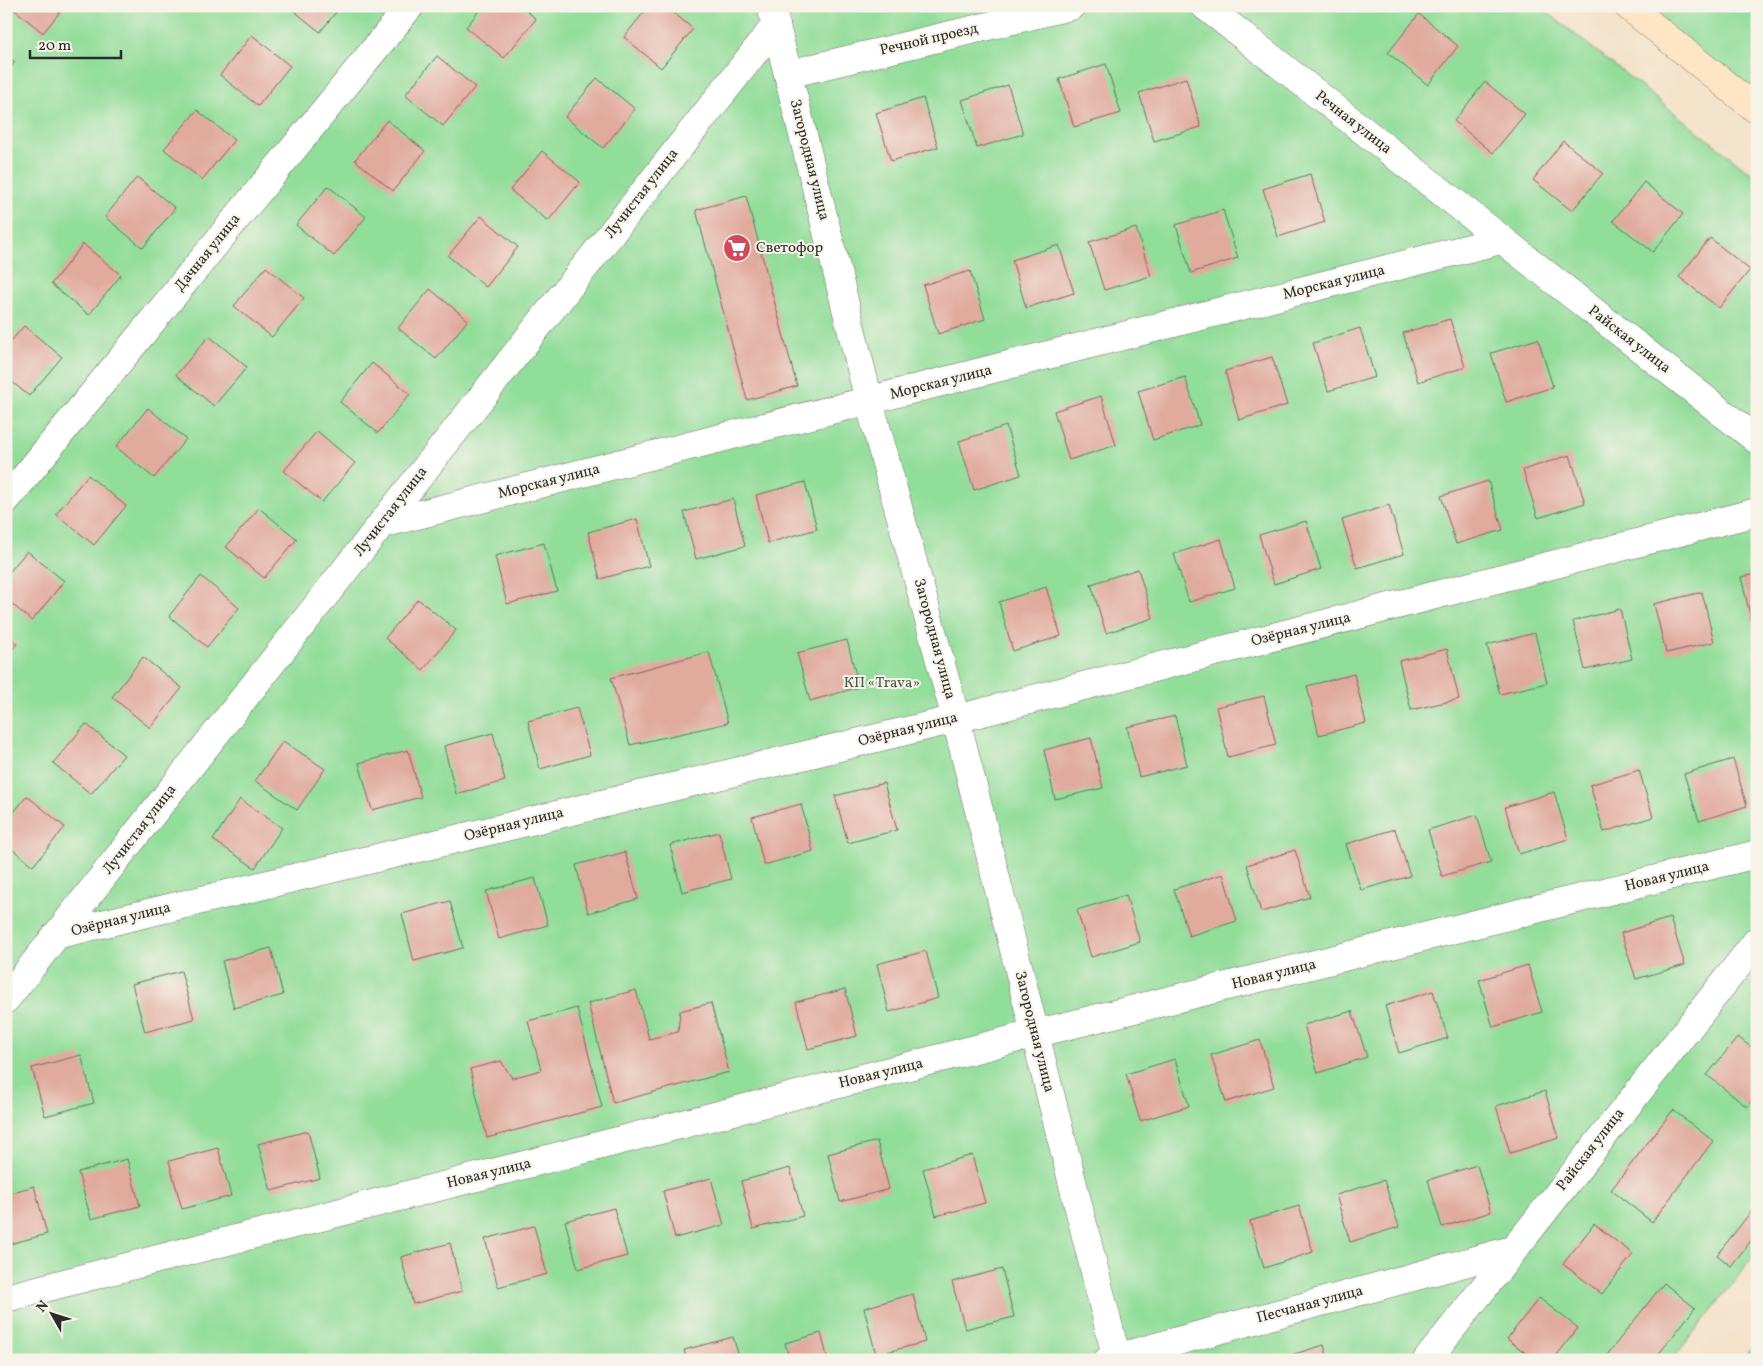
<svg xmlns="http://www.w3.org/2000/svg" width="1763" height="1366" font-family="Vollkorn,serif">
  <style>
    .green { fill: #91dd9a; stroke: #5e8462 }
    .building { fill: #e0aa9d }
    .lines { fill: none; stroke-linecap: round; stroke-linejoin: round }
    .street-casing { stroke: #716b62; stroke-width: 29 }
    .secondary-casing { stroke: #716b62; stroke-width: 29 }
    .street { stroke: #fff; stroke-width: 28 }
    .secondary { stroke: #fde5c5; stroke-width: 28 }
    .labels { text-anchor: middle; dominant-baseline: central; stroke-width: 4; stroke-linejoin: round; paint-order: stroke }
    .street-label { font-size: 15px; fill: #2b2b2b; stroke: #f7f3e8 }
    .poi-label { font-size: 15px; fill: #2b2b2b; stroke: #f7f3e8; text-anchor: start }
    .park-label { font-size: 15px; fill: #445847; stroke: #f7f3e8 }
  </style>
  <rect width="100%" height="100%" fill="#f7f3e8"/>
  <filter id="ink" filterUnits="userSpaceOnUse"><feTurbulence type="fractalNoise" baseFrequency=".02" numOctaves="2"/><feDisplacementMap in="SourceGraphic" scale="10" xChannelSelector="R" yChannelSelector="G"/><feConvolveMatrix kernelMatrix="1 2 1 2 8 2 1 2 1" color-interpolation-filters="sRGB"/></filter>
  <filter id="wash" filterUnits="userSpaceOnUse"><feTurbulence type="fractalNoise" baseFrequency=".0096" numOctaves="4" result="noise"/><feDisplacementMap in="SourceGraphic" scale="20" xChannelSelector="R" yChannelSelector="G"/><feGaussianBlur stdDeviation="1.12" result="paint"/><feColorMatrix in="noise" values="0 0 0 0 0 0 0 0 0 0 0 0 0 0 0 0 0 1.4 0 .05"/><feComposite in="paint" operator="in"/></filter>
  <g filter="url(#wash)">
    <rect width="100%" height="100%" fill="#f4e2c9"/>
    <g class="green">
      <polygon points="6,6 1539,6 1757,178 1757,1253 1672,1360 6,1360"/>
      <polygon points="1628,6 1757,6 1757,110"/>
      <polygon points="1757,1342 1757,1360 1743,1360"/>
    </g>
    <g id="blocks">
      <g class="building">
        <polygon points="10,6 65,6 43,33"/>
        <polygon points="288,6 341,6 320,32"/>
        <polygon points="483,6 521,6 536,19 504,58 466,27"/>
        <polygon points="649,6 666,6 693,29 661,68 624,37"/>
        <polygon points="1419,14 1458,46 1428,85 1388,53"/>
        <polygon points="252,35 290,66 258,106 220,75"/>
        <polygon points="6,55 15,62 6,74"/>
        <polygon points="437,56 475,87 443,126 405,95"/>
        <polygon points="1106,64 1121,113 1074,127 1059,79"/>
        <polygon points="597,78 635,109 603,148 565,117"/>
        <polygon points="1186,78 1201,127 1154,141 1139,93"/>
        <polygon points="1485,82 1525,114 1493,153 1454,121"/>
        <polygon points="1008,85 1023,134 977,148 962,100"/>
        <polygon points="923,98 938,147 891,161 876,113"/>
        <polygon points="197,110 234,140 202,180 164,149"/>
        <polygon points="387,120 425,151 393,191 355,160"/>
        <polygon points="1563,141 1603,173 1572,211 1533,180"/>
        <polygon points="542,151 580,182 548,221 510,190"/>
        <polygon points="1310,174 1325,222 1278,237 1263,189"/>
        <polygon points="137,177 175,208 143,248 105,217"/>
        <polygon points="1644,182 1683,214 1653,252 1613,221"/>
        <polygon points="328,186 366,217 334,256 296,225"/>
        <polygon points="746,196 797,386 747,400 696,210"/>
        <polygon points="1223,210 1238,258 1191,273 1176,225"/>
        <polygon points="481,216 518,247 486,287 448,256"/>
        <polygon points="1136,228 1151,276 1104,290 1089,242"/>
        <polygon points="1710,238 1750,270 1719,308 1679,277"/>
        <polygon points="83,244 121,275 89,315 51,284"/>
        <polygon points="1059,245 1074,293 1026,308 1012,260"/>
        <polygon points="266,267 304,298 272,337 234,306"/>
        <polygon points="970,271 985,319 938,334 923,285"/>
        <polygon points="430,289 468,320 436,359 398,328"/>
        <polygon points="1450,319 1465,367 1418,382 1403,333"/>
        <polygon points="24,326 62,357 29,396 6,377 6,347"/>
        <polygon points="1360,328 1375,377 1328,391 1313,343"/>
        <polygon points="209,336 247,367 214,406 176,375"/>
        <polygon points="1538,339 1553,387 1506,402 1491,353"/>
        <polygon points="1272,357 1287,405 1239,420 1225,371"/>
        <polygon points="372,363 410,394 378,433 340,402"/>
        <polygon points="1185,377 1200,425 1153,440 1138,391"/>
        <polygon points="1101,396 1116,445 1069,460 1054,411"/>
        <polygon points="148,408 186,439 154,478 116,447"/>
        <polygon points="1006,426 1021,475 974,490 959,441"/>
        <polygon points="317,431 355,463 322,502 284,471"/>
        <polygon points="1570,455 1585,503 1538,518 1523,470"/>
        <polygon points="88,475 126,506 94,545 56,514"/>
        <polygon points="1488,481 1503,530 1456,544 1441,496"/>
        <polygon points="805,482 817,529 768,543 756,495"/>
        <polygon points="733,499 745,546 696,559 684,512"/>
        <polygon points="1389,505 1404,554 1357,568 1342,520"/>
        <polygon points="259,508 297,539 264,578 226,547"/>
        <polygon points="637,519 649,566 600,579 588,532"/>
        <polygon points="1306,521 1321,569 1274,584 1259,535"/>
        <polygon points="1221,539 1235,588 1189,602 1174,554"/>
        <polygon points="544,543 557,591 507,604 495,556"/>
        <polygon points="27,551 64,581 32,621 6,599 6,576"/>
        <polygon points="1138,569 1153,618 1106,633 1091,584"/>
        <polygon points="1757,574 1757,626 1753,627 1741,577"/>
        <polygon points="201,576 239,608 207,647 169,616"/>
        <polygon points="1046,587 1061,636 1013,651 999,602"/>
        <polygon points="1702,592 1714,642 1666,653 1654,604"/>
        <polygon points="418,599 456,630 423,670 385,638"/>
        <polygon points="1620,609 1632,659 1585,670 1573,621"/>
        <polygon points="1535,633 1547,683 1500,694 1487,645"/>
        <polygon points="6,635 17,644 6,656"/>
        <polygon points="847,640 859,687 810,701 797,653"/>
        <polygon points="1447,649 1459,699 1411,710 1399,661"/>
        <polygon points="709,652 728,723 630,745 611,678"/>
        <polygon points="143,657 182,688 150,728 112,697"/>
        <polygon points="1354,674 1366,723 1319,735 1307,686"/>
        <polygon points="1264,696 1276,745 1228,757 1216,707"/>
        <polygon points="577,708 590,755 540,769 528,721"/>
        <polygon points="1175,716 1187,765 1139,777 1127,727"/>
        <polygon points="86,724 124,755 91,794 53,763"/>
        <polygon points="493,733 505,781 456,794 444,746"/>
        <polygon points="1091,738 1103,788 1055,799 1044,750"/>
        <polygon points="283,741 325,769 297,810 255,781"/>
        <polygon points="408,750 421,797 372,810 359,763"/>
        <polygon points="1733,759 1747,806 1699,821 1684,774"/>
        <polygon points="1639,770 1653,817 1604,832 1590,785"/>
        <polygon points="884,783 897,830 848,843 835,796"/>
        <polygon points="1554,792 1568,839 1519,854 1505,807"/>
        <polygon points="27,796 65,827 33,866 6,844 6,822"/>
        <polygon points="240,799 282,828 255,868 213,840"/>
        <polygon points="801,804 813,851 764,865 752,817"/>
        <polygon points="1477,815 1491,862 1442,876 1428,830"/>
        <polygon points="1395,829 1410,876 1361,890 1346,844"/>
        <polygon points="719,832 731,879 682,892 670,845"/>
        <polygon points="1295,850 1310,897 1261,912 1247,865"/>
        <polygon points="625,852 638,899 588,913 576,865"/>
        <polygon points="1223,874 1237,921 1189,936 1174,889"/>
        <polygon points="535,878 548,925 499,939 486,891"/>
        <polygon points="1126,895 1140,942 1091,957 1077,910"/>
        <polygon points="450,901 463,948 414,961 402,914"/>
        <polygon points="1670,918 1685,965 1636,979 1621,933"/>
        <polygon points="271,948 283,995 234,1008 222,961"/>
        <polygon points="926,951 938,998 889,1012 877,964"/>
        <polygon points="1528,965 1542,1012 1493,1027 1479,980"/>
        <polygon points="181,971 194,1019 145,1032 132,984"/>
        <polygon points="845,989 857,1036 808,1049 796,1002"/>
        <polygon points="636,990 649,1039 678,1032 680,1011 711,1003 729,1072 613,1103 588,1003"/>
        <polygon points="1433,991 1448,1038 1399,1053 1385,1006"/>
        <polygon points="577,1008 602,1107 487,1138 470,1069 501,1061 512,1078 541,1070 528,1021"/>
        <polygon points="1352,1011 1367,1057 1318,1073 1304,1025"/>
        <polygon points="1738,1037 1757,1052 1757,1094 1747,1107 1707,1075"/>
        <polygon points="1260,1040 1274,1087 1226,1102 1211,1055"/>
        <polygon points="81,1055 94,1103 45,1116 32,1068"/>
        <polygon points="1175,1059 1189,1106 1140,1121 1126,1074"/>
        <polygon points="1545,1091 1559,1138 1510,1153 1496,1106"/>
        <polygon points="1673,1110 1713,1141 1652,1222 1611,1190"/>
        <polygon points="308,1131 320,1178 271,1191 258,1144"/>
        <polygon points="877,1141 889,1189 840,1202 828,1154"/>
        <polygon points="218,1148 231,1196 182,1209 169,1161"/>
        <polygon points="972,1155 985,1203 936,1216 923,1169"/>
        <polygon points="127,1159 140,1206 91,1219 78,1172"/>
        <polygon points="1477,1165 1491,1212 1442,1227 1428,1180"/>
        <polygon points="790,1168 803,1216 753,1229 741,1181"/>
        <polygon points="711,1178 724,1225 675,1238 663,1191"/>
        <polygon points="1384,1180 1399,1227 1350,1242 1336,1195"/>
        <polygon points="34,1186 47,1234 6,1245 6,1194"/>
        <polygon points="1757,1204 1757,1233 1731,1266 1717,1255"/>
        <polygon points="1299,1206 1313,1252 1264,1268 1250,1221"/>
        <polygon points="614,1208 627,1256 578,1269 565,1221"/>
        <polygon points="1594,1224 1633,1254 1602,1294 1563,1264"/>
        <polygon points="534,1226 547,1274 498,1287 485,1239"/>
        <polygon points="450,1243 462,1291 413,1304 401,1257"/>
        <polygon points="1002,1269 1014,1317 965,1329 952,1282"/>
        <polygon points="1664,1283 1695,1308 1654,1360 1603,1360"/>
        <polygon points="913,1294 925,1342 876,1355 864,1308"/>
        <polygon points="1539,1298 1578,1328 1553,1360 1535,1360 1507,1339"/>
        <polygon points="821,1333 828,1360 790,1360 785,1343"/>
        <polygon points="733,1337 740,1360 687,1360 684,1350"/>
        <polygon points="1324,1345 1328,1360 1278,1360 1278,1359"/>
      </g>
    </g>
  </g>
  <g filter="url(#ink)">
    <use href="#blocks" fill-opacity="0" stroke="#716b62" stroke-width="1"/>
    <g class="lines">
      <g class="street-casing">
        <g id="street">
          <polyline points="771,6 869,401 956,719 1117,1360"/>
          <polyline points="1205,6 1757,440"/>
          <polyline points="788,74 1071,6"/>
          <polyline points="6,500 410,6"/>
          <polyline points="382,524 1501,240"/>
          <polyline points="56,935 956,719 1757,512"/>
          <polyline points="6,999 776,25"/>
          <polyline points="6,1298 1034,1034 1757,854"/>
          <polyline points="1108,1360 1512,1250"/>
          <polyline points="1427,1360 1757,941"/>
        </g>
      </g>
      <g class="secondary-casing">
        <polyline id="secondary" points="1628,6 1757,110"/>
      </g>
      <use href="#street" class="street"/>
      <use href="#secondary" class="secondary"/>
    </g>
  </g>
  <defs>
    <g id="supermarket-disc" transform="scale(1.4375)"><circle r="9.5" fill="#d1495b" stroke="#f7f3e8"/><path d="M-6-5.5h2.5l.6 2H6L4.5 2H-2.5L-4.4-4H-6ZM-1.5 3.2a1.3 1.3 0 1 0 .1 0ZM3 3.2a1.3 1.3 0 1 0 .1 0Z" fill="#fff"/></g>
  </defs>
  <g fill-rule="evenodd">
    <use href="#supermarket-disc" x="737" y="248"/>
  </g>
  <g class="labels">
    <g class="street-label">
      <text transform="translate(929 40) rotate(-13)">Речной проезд</text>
      <text transform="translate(1353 123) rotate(38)">Речная улица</text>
      <text transform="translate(809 160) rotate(76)">Загородная улица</text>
      <text transform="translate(642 194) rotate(-52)">Лучистая улица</text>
      <text transform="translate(208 253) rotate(-51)">Дачная улица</text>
      <text transform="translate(1334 283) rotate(-14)">Морская улица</text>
      <text transform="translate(1629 340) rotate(38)">Райская улица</text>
      <text transform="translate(941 383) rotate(-14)">Морская улица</text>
      <text transform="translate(549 482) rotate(-14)">Морская улица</text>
      <text transform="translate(391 512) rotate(-52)">Лучистая улица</text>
      <text transform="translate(1301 630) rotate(-14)">Озёрная улица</text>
      <text transform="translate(934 639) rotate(75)">Загородная улица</text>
      <text transform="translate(908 730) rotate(-14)">Озёрная улица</text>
      <text transform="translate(514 825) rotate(-14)">Озёрная улица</text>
      <text transform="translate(140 830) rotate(-52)">Лучистая улица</text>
      <text transform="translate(1667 877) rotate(-14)">Новая улица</text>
      <text transform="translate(121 920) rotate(-14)">Озёрная улица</text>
      <text transform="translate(1274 975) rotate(-14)">Новая улица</text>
      <text transform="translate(1034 1032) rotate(76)">Загородная улица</text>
      <text transform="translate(881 1074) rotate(-14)">Новая улица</text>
      <text transform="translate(1591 1150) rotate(-52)">Райская улица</text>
      <text transform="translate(489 1174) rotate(-14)">Новая улица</text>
      <text transform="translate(1310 1305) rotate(-15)">Песчаная улица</text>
    </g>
    <g class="poi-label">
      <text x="756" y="248">Светофор</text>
    </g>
    <g class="park-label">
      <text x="882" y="683">КП «Trava»</text>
    </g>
  </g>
  <rect width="1763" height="1366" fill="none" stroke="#f7f3e8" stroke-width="25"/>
  <g transform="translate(52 1314) rotate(309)" stroke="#f7f3e8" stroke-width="4" paint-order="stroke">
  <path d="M0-4L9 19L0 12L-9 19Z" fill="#2b2b2b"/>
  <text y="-8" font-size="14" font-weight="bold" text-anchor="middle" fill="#2b2b2b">N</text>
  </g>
  <path d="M30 50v8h91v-8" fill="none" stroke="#2b2b2b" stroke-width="2.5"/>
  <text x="38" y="50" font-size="15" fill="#2b2b2b" stroke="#f7f3e8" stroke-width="4" paint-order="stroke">20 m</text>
</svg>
